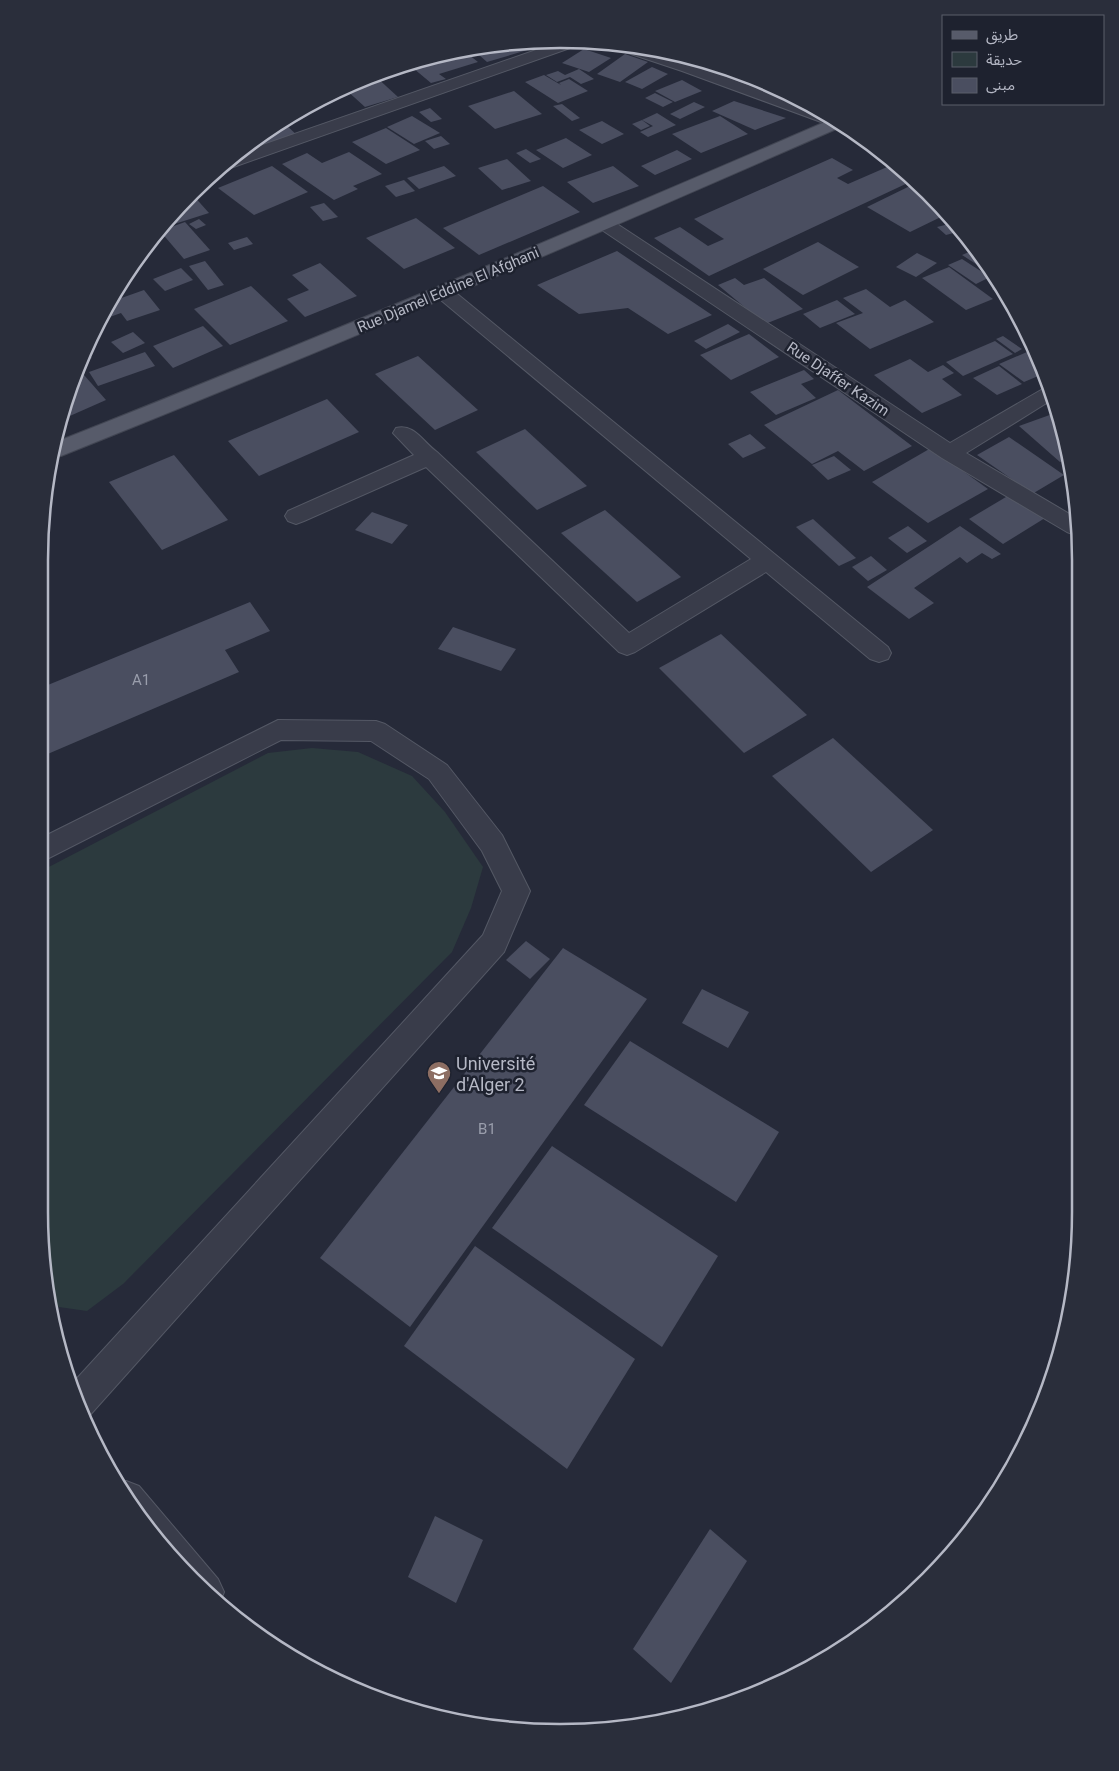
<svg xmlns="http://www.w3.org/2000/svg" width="1119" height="1771" font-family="Roboto,'Noto Sans Arabic',sans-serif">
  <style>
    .green { fill: #2c3a3e }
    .building { fill: #4a4e60 }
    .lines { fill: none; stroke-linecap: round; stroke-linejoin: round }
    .minor-casing { stroke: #545865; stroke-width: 2 }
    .major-casing { stroke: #424653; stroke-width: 2 }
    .minor { fill: #393c4a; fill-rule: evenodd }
    .major { fill: #575b6a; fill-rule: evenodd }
    .labels { text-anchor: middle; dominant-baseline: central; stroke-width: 5; stroke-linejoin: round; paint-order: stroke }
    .far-street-label { font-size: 15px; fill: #b5b8c5; stroke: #1e222f }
    .number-label { font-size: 15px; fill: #9a9eac }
    .poi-label { font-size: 18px; fill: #b5b8c5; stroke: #1e222f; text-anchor: start }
    .rim { fill: none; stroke: #b5b8c5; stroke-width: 2.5 }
  </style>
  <rect width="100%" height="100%" fill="#262a39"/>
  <polygon class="green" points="312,748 358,752 412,776 445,812 483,867 471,908 452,952 123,1284 87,1311 52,1306 48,1301 43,1280 43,870 268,753"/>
  <g class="building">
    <polygon points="526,42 534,48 487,62 471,48 492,43"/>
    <polygon points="584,49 611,58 589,72 562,63"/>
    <polygon points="463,50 478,62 439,74 446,79 431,83 407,63"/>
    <polygon points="654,50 688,56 671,61"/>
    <polygon points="625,54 648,62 620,82 597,74"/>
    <polygon points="652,67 668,74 642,89 625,82"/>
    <polygon points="579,69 594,79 581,84 570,77 557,82 546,75 558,71 565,75"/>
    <polygon points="374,75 398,97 365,107 344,88"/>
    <polygon points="544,75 561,85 559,83 569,79 588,91 558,103 525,82"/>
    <polygon points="682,80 702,91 675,102 655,91"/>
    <polygon points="782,89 790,93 808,104 776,95"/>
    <polygon points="514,91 542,114 495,129 468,106"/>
    <polygon points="655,93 673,102 663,107 645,98"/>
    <polygon points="734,101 786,118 755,130 712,111"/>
    <polygon points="694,102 705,107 680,119 670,114"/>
    <polygon points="562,104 580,118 572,121 553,106"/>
    <polygon points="430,108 442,119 431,122 419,112"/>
    <polygon points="657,113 676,125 648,137 640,132 653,126 642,120"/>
    <polygon points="412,116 440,133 414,144 387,127"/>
    <polygon points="720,116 748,134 701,153 672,134"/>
    <polygon points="642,120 650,126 641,130 632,124"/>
    <polygon points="602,121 624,134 602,144 579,130"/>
    <polygon points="284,123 299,137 230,158 276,125"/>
    <polygon points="386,128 420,150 386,164 352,142"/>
    <polygon points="441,136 450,144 434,149 425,141"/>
    <polygon points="566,138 592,155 563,168 536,150"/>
    <polygon points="526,149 541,159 530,163 516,153"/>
    <polygon points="677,150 692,159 655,175 641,166"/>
    <polygon points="349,152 382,174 353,186 358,189 334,200 282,164 307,153 322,163"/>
    <polygon points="832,158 853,170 837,178 848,184 894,164 912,181 709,276 654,238 680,227 708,246 724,239 694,219"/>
    <polygon points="507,159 531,181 502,190 478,168"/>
    <polygon points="272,166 308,192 254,215 218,188"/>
    <polygon points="444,166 456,176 419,189 407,178"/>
    <polygon points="613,166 639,186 593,203 567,182"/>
    <polygon points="404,180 415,191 396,197 385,186"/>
    <polygon points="914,184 945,215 910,232 867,207"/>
    <polygon points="543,186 580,212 479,255 443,228"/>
    <polygon points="192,194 209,213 165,227 163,224"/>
    <polygon points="324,203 338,217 323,221 310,207"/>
    <polygon points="416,218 455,248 404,269 366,238"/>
    <polygon points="199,219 206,225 196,229 189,224"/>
    <polygon points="185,222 210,250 184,259 160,231"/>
    <polygon points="953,223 961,231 946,235 937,227"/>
    <polygon points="247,237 253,244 234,250 228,243"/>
    <polygon points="818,242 859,267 803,295 763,269"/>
    <polygon points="976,249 987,265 993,275 962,255"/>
    <polygon points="617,251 712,315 668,334 628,308 579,314 537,285"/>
    <polygon points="917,253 937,263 916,277 896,267"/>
    <polygon points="962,259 990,277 976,284 948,265"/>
    <polygon points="205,261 224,285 208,290 189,266"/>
    <polygon points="320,263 357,296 305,317 287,299 309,290 292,275"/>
    <polygon points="949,267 993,299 966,310 922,278"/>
    <polygon points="181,268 193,280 165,291 153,279"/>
    <polygon points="735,278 744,285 764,278 803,309 765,324 718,285"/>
    <polygon points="999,285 1003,291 1006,296 1004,297 992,289"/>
    <polygon points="251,286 288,321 230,345 194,309"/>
    <polygon points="866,289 890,307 905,300 934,322 870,349 836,323 863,313 843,298"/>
    <polygon points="144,290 160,310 127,321 121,313 107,318 105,315 113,301"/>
    <polygon points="837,300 855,314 820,328 803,314"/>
    <polygon points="728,324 740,332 706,349 694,341"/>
    <polygon points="203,326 223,346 173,368 153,346"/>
    <polygon points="133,332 145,343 123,353 111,342"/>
    <polygon points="749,334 779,357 731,380 700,355"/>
    <polygon points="1003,336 1022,349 1015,353 996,339"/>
    <polygon points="995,341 1013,354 963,376 946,362"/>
    <polygon points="1034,349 1043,374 1024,382 999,364"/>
    <polygon points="84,350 92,358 77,364"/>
    <polygon points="145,352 155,366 98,386 89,372"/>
    <polygon points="418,356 478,410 435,430 375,374"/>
    <polygon points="910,359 928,372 943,365 954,373 942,379 962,395 922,413 874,375"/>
    <polygon points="999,366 1022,384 997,395 973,378"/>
    <polygon points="804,370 814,379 801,384 816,398 776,415 750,392"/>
    <polygon points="84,375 106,400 63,419 73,380"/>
    <polygon points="838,390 912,446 864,471 838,451 812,464 764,425"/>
    <polygon points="327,399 359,432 259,476 228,441"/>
    <polygon points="1058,412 1062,424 1068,459 1060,462 1019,426"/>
    <polygon points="525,429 587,486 537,510 476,452"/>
    <polygon points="750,434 766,448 743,458 728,444"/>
    <polygon points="1009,437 1064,475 1027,497 1008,483 1013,480 977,455"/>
    <polygon points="931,448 988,489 928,523 872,482"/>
    <polygon points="174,455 228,520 162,550 109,482"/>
    <polygon points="834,456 851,470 828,480 812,465"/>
    <polygon points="1011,494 1045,518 1003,544 969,519"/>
    <polygon points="605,510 681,577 637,602 561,533"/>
    <polygon points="372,512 408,525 392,544 355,530"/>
    <polygon points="813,519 856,558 839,566 796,527"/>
    <polygon points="908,526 927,541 907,553 888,538"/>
    <polygon points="960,526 1001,554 992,559 982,553 967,563 960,557 914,588 934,603 909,619 867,587"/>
    <polygon points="871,556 887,570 868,581 852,567"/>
    <polygon points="250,602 270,631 225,650 239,672 43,756 43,687"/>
    <polygon points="453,627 516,649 501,671 438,649"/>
    <polygon points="721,634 807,715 744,753 659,668"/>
    <polygon points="833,738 933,830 871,872 772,776"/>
    <polygon points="526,941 550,959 530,979 506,960"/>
    <polygon points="563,948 647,999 410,1327 320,1258"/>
    <polygon points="702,989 749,1012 728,1048 682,1023"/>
    <polygon points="630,1041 779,1132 736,1202 584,1105"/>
    <polygon points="552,1146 718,1256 662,1347 492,1228"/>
    <polygon points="475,1246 635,1359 567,1469 404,1346"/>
    <polygon points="435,1516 483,1540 456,1603 408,1577"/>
    <polygon points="710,1529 747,1561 671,1683 633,1649"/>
  </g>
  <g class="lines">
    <g class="minor-casing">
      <g id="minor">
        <polygon points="587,40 584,43 225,170 214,170 234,155 562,41"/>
        <polygon points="602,41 642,48 694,65 818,110 844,126 838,128 832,126 682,71 604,45"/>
        <polygon points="605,219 611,220 950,443 1048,386 1053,399 966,453 1078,519 1079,534 1075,535 1067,532 942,458 599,228 596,224 599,220"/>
        <path d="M443,286l7,2 438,359 3,6 -3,6 -9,3 -9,-3 -104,-87 -131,80 -8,3 -8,-3 -193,-185 -122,54 -8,3 -8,-3 -3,-5 3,-5 126,-56 -21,-22 3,-5c18,-5 27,14 41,24l192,181 122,-74 -315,-263 -2,-4 2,-4z"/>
        <polygon points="278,720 376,721 385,724 447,765 502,835 530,891 504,952 90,1415 85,1417 70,1386 483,935 502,891 482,851 429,779 371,741 281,740 43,861 43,837"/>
        <polygon points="126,1481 139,1486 218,1579 224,1592 219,1604 191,1580 127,1501 118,1484"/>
      </g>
    </g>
    <g class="major-casing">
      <path id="major" d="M832,119l11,7c-259,114 -519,225 -782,330l-9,1 4,-15c261,-103 519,-212 776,-323z"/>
    </g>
    <use href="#minor" class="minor"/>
    <use href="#major" class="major"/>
  </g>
  <defs>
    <g id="university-pin" transform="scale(1.25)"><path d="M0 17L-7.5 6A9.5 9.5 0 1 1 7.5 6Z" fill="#8d6e63" stroke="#1e222f"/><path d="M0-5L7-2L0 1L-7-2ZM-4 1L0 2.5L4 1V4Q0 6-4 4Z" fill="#fff"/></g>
  </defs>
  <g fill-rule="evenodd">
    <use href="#university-pin" x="439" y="1073"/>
  </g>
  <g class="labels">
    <g class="far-street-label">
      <text transform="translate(448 290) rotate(-23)">Rue Djamel Eddine El Afghani</text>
      <text transform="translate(838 379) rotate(34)">Rue Djaffer Kazim</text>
    </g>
    <g class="number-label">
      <text x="141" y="680">A1</text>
      <text x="487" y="1129">B1</text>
    </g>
    <g class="poi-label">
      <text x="456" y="1063">Université<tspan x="456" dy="21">d'Alger 2</tspan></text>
    </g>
  </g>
  <path d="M0 0H1119V1771H0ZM560 48H560A512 512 0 0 1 1072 560V1212A512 512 0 0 1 560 1724H560A512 512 0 0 1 48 1212V560A512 512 0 0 1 560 48Z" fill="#2a2e3b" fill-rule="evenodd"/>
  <path class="rim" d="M560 48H560A512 512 0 0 1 1072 560V1212A512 512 0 0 1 560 1724H560A512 512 0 0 1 48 1212V560A512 512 0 0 1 560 48Z"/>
  <rect x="942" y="15" width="162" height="90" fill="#1e222f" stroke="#5a5e6b"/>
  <rect x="952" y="31" width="25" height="8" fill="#575b6a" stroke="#5a5e6b"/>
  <text x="986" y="40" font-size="15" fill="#b5b8c5">طريق</text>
  <rect x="952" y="52" width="25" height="15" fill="#2c3a3e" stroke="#5a5e6b"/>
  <text x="986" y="65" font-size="15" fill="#b5b8c5">حديقة</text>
  <rect x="952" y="78" width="25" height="15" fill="#4a4e60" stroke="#5a5e6b"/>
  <text x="986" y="90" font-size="15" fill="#b5b8c5">مبنى</text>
</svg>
